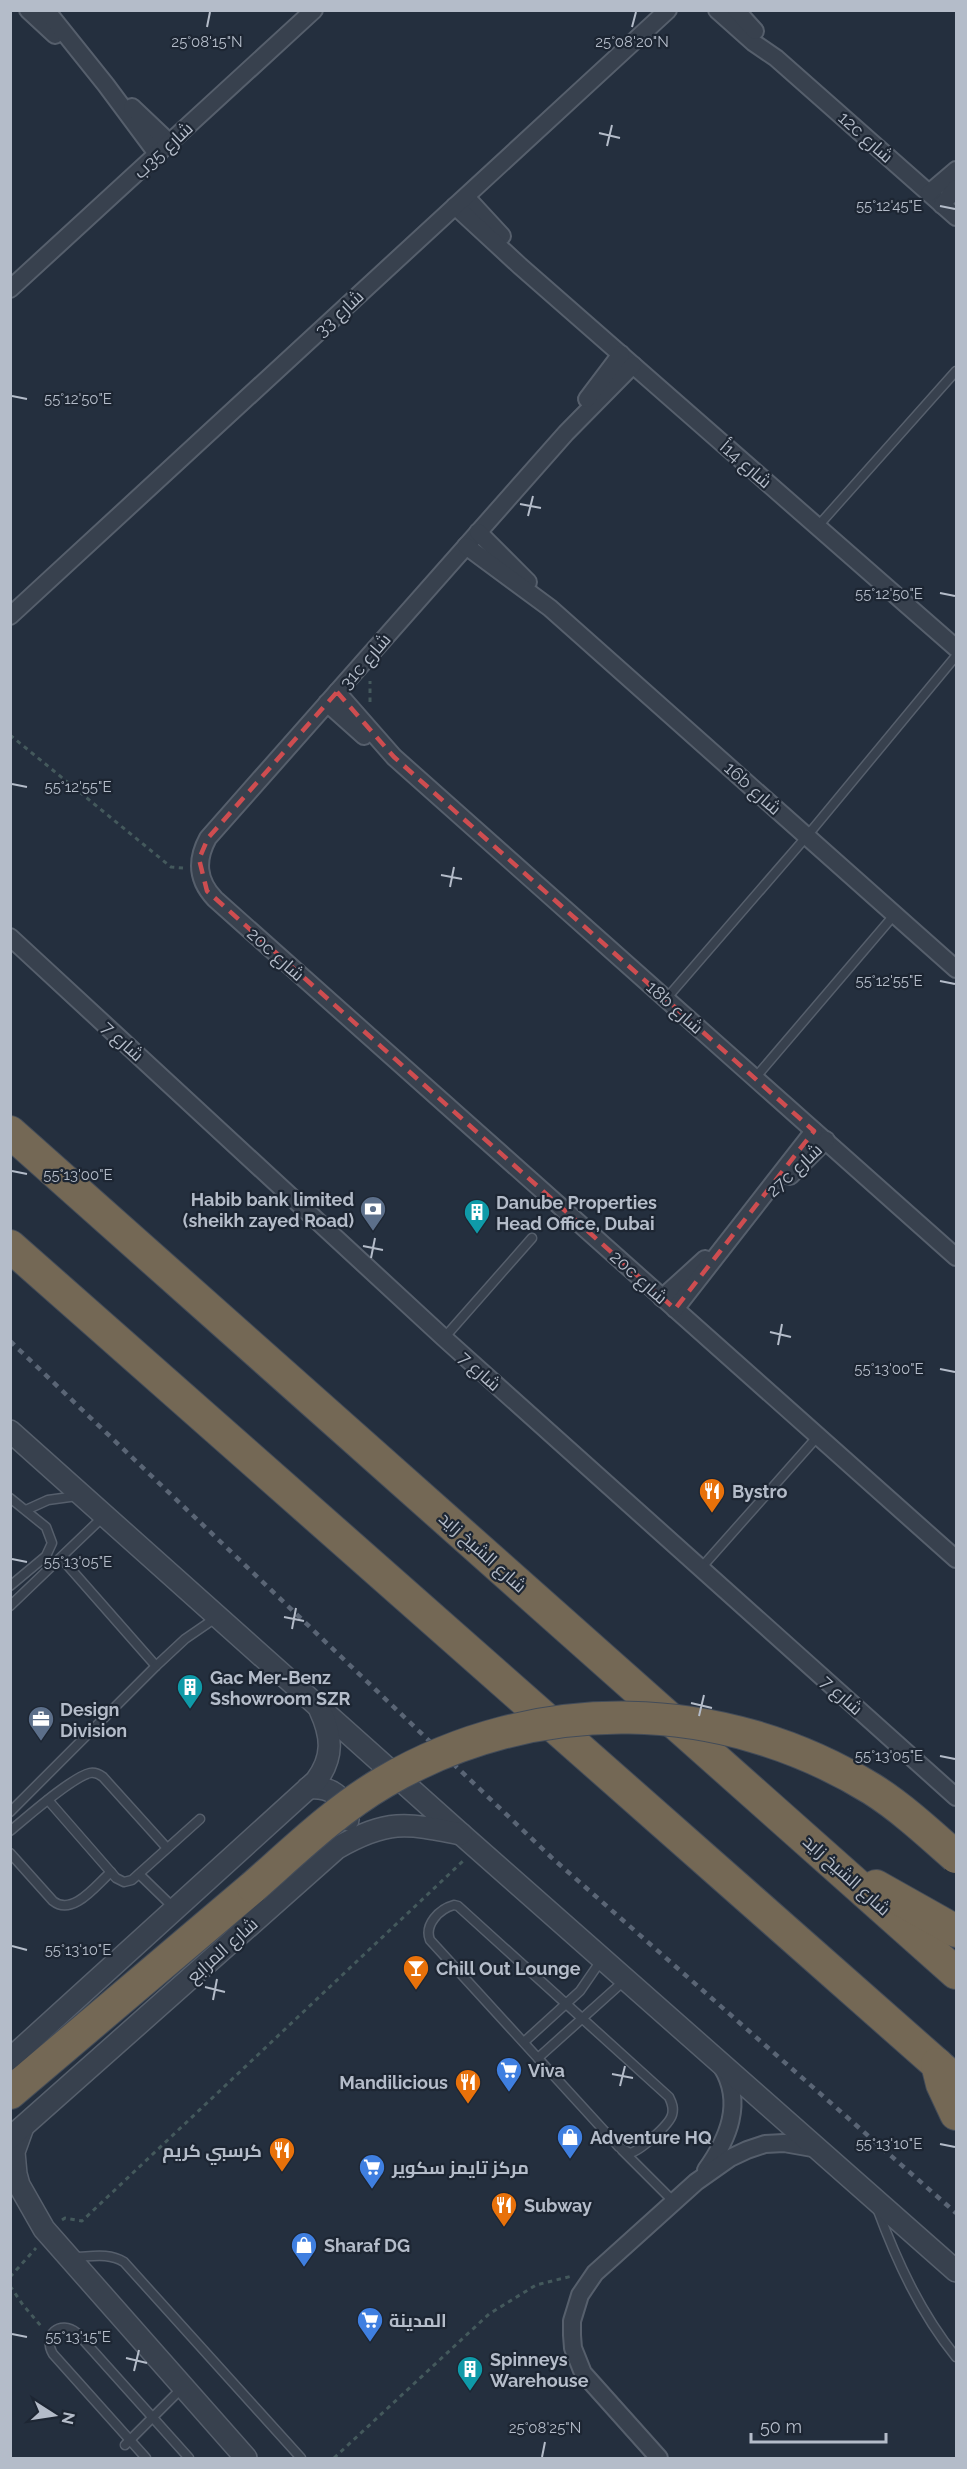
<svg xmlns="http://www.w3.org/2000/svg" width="967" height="2469" font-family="Raleway,Cairo,sans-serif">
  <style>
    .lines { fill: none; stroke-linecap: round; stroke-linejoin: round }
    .service-casing { stroke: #565f6c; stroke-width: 11 }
    .minor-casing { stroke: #565f6c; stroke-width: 20 }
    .tertiary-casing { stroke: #565f6c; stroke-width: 24 }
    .motorway-casing { stroke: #434c59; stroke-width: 34 }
    .path { stroke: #44595c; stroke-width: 3; stroke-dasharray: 4.5 4.5; stroke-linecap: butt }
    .service { stroke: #38414e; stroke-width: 8 }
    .minor { stroke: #38414e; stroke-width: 16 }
    .tertiary { stroke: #38414e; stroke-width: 21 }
    .motorway { stroke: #746855; stroke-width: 32 }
    .rail { stroke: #5a6575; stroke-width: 4.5; stroke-dasharray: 6 6; stroke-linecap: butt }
    .motorway-bridge-casing { stroke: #434c59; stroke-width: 34; stroke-linecap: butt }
    .motorway-bridge { stroke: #746855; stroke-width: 32 }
    .marked { fill: none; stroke: #ce4d50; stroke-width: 4.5; stroke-dasharray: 12 8; stroke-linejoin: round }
    .ticks { fill: none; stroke: #b4bcc9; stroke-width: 2 }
    .labels { text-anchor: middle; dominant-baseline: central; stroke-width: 4.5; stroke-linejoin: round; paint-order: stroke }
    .street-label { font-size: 18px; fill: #b4bcc9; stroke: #1d2633 }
    .poi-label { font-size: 18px; font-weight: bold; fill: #b4bcc9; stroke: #1d2633; text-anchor: start }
    .ticks-label { font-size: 15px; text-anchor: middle; fill: #b4bcc9; stroke: #1d2633; stroke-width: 4.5; stroke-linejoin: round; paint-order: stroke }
  </style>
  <rect width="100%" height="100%" fill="#242f3e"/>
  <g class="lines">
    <g class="service-casing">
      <g id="service">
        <polyline points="818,526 956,371"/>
        <polyline points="666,999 807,836 956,656"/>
        <polyline points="755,1078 895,914"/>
        <polyline points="444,1338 532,1238"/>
        <polyline points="10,1498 46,1527 52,1543 46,1556 10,1586"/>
        <polyline points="26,1510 48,1500 77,1496"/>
        <polyline points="62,1559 156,1666"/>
        <polyline points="701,1568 818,1436"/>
        <polyline points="10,1606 105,1515"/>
        <polyline points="48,1800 116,1878 124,1882 132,1880 200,1819"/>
        <polyline points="10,1812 156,1666 185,1639 217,1617"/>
        <path d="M10,1831c16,-13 62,-54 80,-58 5,-1 9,1 13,4l64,71"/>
        <path d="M10,1853l43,48c20,16 44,-17 58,-29"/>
        <polyline points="139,1874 175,1909"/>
        <path d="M454,1905l4,1 211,191c3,6 5,11 3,18 -3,10 -32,36 -42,38l-11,-6 -189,-207c-6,-15 9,-31 24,-35z"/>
        <polyline points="524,2042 580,1991 602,1959"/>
        <polyline points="538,2058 625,1980"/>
        <polyline points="622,2150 674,2202"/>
        <path d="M877,2208c20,54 43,104 79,149"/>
        <path d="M73,2257c17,0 35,-5 51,5l177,196"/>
        <polyline points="125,2445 183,2387"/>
        <path d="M146,2458l-93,-104c-11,-19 7,-35 24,-21l112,125"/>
      </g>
    </g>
    <g class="minor-casing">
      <g id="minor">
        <polyline points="28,10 55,35"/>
        <polyline points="46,10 106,85 158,155"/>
        <polyline points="717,10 754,43 776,58 956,217"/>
        <polyline points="736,10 755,31"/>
        <polyline points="132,107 170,143"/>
        <polyline points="929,193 956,170"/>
        <polyline points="466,197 502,236"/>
        <polyline points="942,205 956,188"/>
        <polyline points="455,206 520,266 956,648"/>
        <polyline points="10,289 314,10"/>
        <path d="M633,365l-67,68 -358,405c-12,22 -11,42 7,61l741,660"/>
        <polyline points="587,399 621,354"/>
        <polyline points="478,532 528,582"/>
        <polyline points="466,546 550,608 956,969"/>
        <polyline points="10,616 668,10"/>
        <polyline points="337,692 394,757 956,1257"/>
        <polyline points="327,703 364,736"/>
        <polyline points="10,937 444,1338 956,1797"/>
        <polyline points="790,1176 826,1140"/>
        <polyline points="662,1298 705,1259"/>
        <polyline points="675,1309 814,1131"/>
        <path d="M706,2170c22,-31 38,-67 16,-103"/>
        <polyline points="659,2458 583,2373 573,2348 572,2335 572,2321 580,2295 595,2273 696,2182 730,2158 747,2150 765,2144 784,2143 818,2149"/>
      </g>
    </g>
    <g class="tertiary-casing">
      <g id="tertiary">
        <polyline points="10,1431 461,1834 956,2271"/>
        <path d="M308,1788c22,-2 38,8 40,32"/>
        <path d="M10,2059l306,-278c18,-24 16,-45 4,-71"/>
        <polyline points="23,2127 14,2152 16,2174 19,2185 44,2229 246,2458"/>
        <path d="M10,2138l327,-290c51,-29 69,-25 124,-14"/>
      </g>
    </g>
    <g class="motorway-casing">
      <g id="motorway">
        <polyline points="10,1132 956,1973"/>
        <polyline points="10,1246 956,2081"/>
        <polyline points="876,1886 956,1931"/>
        <polyline points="937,2064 942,2084 956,2114"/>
        <polyline points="10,2093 253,1887"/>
      </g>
    </g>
    <g class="path">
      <polyline points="370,702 370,681"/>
      <polyline points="10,735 171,867 183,868"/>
      <polyline points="62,2220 65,2218 82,2221 463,1861"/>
      <polyline points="10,2277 36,2248"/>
      <polyline points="10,2286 23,2305 41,2326"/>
      <polyline points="334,2458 489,2314 536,2285 572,2276"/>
    </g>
    <use href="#service" class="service"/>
    <use href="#minor" class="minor"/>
    <use href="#tertiary" class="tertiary"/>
    <use href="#motorway" class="motorway"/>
    <polyline class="rail" points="10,1341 551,1857 956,2213"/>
    <g class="motorway-bridge-casing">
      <path id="motorway-bridge" d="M253,1887c42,-37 83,-77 131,-105 152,-89 339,-85 488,7 30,19 57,44 84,68"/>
    </g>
    <use href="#motorway-bridge" class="motorway-bridge"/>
  </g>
  <path class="marked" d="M337,692l57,65 420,374 -139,178 -468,-418 -8,-32 9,-21z"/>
  <path class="ticks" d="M207,27l3,-15M632,27l4,-15M599,133l21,5M607,146l5,-21M940,206l15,3M12,396l15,3M520,504l21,4M528,516l5,-20M940,593l15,3M12,784l15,3M441,875l21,4M450,887l4,-20M940,981l15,3M12,1171l15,3M363,1246l20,4M371,1258l4,-20M770,1332l21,5M778,1345l4,-21M940,1369l15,3M12,1559l15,3M284,1617l20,4M292,1629l4,-21M691,1703l21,5M699,1716l5,-21M940,1756l15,3M12,1946l15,4M205,1987l20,5M213,2000l4,-21M612,2074l21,4M620,2086l5,-20M940,2144l15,3M12,2334l15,3M126,2358l21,5M134,2371l5,-21M542,2457l3,-15"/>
  <defs>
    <g id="bank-pin" transform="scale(1.35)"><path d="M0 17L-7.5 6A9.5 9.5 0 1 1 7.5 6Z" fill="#5c6f8a" stroke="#1d2633"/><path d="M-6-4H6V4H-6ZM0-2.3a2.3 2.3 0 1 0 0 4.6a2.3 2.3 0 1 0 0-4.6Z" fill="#fff"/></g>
    <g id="building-pin" transform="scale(1.35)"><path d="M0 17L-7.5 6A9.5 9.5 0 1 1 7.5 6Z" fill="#0f9aa8" stroke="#1d2633"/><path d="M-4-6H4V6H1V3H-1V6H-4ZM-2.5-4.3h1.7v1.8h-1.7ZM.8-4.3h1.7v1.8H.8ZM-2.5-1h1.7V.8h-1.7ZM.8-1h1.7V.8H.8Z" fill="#fff"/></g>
    <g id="restaurant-pin" transform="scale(1.35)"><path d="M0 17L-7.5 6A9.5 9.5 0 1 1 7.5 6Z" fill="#e8710a" stroke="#1d2633"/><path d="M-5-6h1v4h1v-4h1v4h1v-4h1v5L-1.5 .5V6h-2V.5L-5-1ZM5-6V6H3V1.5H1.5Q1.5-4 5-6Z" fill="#fff"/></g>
    <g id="office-pin" transform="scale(1.35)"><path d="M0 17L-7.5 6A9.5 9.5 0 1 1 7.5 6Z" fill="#5c6f8a" stroke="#1d2633"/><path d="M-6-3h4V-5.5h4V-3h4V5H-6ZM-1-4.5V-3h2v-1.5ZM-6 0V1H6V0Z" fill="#fff"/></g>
    <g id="bar-pin" transform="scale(1.35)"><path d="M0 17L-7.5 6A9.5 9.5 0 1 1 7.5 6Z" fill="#e8710a" stroke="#1d2633"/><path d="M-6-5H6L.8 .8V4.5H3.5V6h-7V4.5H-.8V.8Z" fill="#fff"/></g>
    <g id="supermarket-pin" transform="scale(1.35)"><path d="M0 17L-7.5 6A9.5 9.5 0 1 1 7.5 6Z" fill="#3f7fe0" stroke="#1d2633"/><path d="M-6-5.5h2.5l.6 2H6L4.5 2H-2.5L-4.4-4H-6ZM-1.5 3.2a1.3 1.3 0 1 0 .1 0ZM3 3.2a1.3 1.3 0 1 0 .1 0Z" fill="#fff"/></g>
    <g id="shop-pin" transform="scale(1.35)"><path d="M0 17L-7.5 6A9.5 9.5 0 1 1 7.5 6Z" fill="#3f7fe0" stroke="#1d2633"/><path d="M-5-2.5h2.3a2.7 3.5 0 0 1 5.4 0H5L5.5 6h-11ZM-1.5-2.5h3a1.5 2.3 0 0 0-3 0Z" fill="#fff"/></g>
  </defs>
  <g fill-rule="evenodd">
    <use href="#bank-pin" x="373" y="1209"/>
    <use href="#building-pin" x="477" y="1212"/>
    <use href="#restaurant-pin" x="712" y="1491"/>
    <use href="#building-pin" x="190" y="1687"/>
    <use href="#office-pin" x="41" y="1719"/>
    <use href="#bar-pin" x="416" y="1968"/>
    <use href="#supermarket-pin" x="509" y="2070"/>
    <use href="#restaurant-pin" x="468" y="2082"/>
    <use href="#shop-pin" x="570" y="2137"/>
    <use href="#restaurant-pin" x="282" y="2150"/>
    <use href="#supermarket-pin" x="372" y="2167"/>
    <use href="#restaurant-pin" x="504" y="2205"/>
    <use href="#shop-pin" x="304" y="2245"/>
    <use href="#supermarket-pin" x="370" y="2320"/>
    <use href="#building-pin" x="470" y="2369"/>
  </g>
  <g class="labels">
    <g class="street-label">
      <text transform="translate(866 137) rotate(42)">12c شارع</text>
      <text transform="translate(163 150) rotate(-43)">شارع 35ب</text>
      <text transform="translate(339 313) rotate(-43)">شارع 33</text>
      <text transform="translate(746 464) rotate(41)">شارع 14أ</text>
      <text transform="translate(365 661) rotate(-49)">31c شارع</text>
      <text transform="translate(753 788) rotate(42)">16b شارع</text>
      <text transform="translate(276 954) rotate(42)">20c شارع</text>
      <text transform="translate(675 1007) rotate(42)">18b شارع</text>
      <text transform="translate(123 1041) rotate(43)">شارع 7</text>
      <text transform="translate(794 1170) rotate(-43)">27c شارع</text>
      <text transform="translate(639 1277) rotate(42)">20c شارع</text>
      <text transform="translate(480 1371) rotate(42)">شارع 7</text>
      <text transform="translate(483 1552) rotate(42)">شارع الشيخ زايد</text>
      <text transform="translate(842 1695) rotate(42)">شارع 7</text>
      <text transform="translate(847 1875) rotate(42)">شارع الشيخ زايد</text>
      <text transform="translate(222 1950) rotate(-42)">شارع المرابع</text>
    </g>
    <g class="poi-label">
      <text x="354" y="1199" text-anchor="end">Habib bank limited<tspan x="354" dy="21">(sheikh zayed Road)</tspan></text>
      <text x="496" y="1202">Danube Properties<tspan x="496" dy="21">Head Office, Dubai</tspan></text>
      <text x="732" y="1491">Bystro</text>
      <text x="210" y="1677">Gac Mer-Benz<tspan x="210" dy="21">Sshowroom SZR</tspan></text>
      <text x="60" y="1709">Design<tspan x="60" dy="21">Division</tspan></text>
      <text x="436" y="1968">Chill Out Lounge</text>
      <text x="528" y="2070">Viva</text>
      <text x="448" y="2082" text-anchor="end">Mandilicious</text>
      <text x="590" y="2137">Adventure HQ</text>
      <text x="262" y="2150" text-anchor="end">كرسبي كريم</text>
      <text x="392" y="2167">مركز تايمز سكوير</text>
      <text x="524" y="2205">Subway</text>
      <text x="324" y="2245">Sharaf DG</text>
      <text x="389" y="2320">المدينة</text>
      <text x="490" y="2359">Spinneys<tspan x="490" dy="21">Warehouse</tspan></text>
    </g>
  </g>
  <g class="ticks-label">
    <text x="207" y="47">25°08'15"N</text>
    <text x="632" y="47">25°08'20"N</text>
    <text x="889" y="211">55°12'45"E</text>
    <text x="78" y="404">55°12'50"E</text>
    <text x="889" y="599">55°12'50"E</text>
    <text x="78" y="792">55°12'55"E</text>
    <text x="889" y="986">55°12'55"E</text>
    <text x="78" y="1180">55°13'00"E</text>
    <text x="889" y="1374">55°13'00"E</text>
    <text x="78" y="1567">55°13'05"E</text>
    <text x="889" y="1761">55°13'05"E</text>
    <text x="78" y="1955">55°13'10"E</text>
    <text x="889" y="2149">55°13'10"E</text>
    <text x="78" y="2342">55°13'15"E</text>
    <text x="545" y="2433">25°08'25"N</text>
  </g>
  <rect width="967" height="2469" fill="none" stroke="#b4bcc9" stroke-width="24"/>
  <g transform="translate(54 2415) rotate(102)" stroke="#1d2633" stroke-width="4.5" paint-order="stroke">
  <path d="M0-4.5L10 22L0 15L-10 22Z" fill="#b4bcc9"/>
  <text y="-9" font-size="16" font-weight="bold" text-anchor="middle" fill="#b4bcc9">N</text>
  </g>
  <path d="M751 2433v9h135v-9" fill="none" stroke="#b4bcc9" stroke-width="3"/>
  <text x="760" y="2433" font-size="18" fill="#b4bcc9" stroke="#1d2633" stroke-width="4.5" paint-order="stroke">50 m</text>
</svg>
